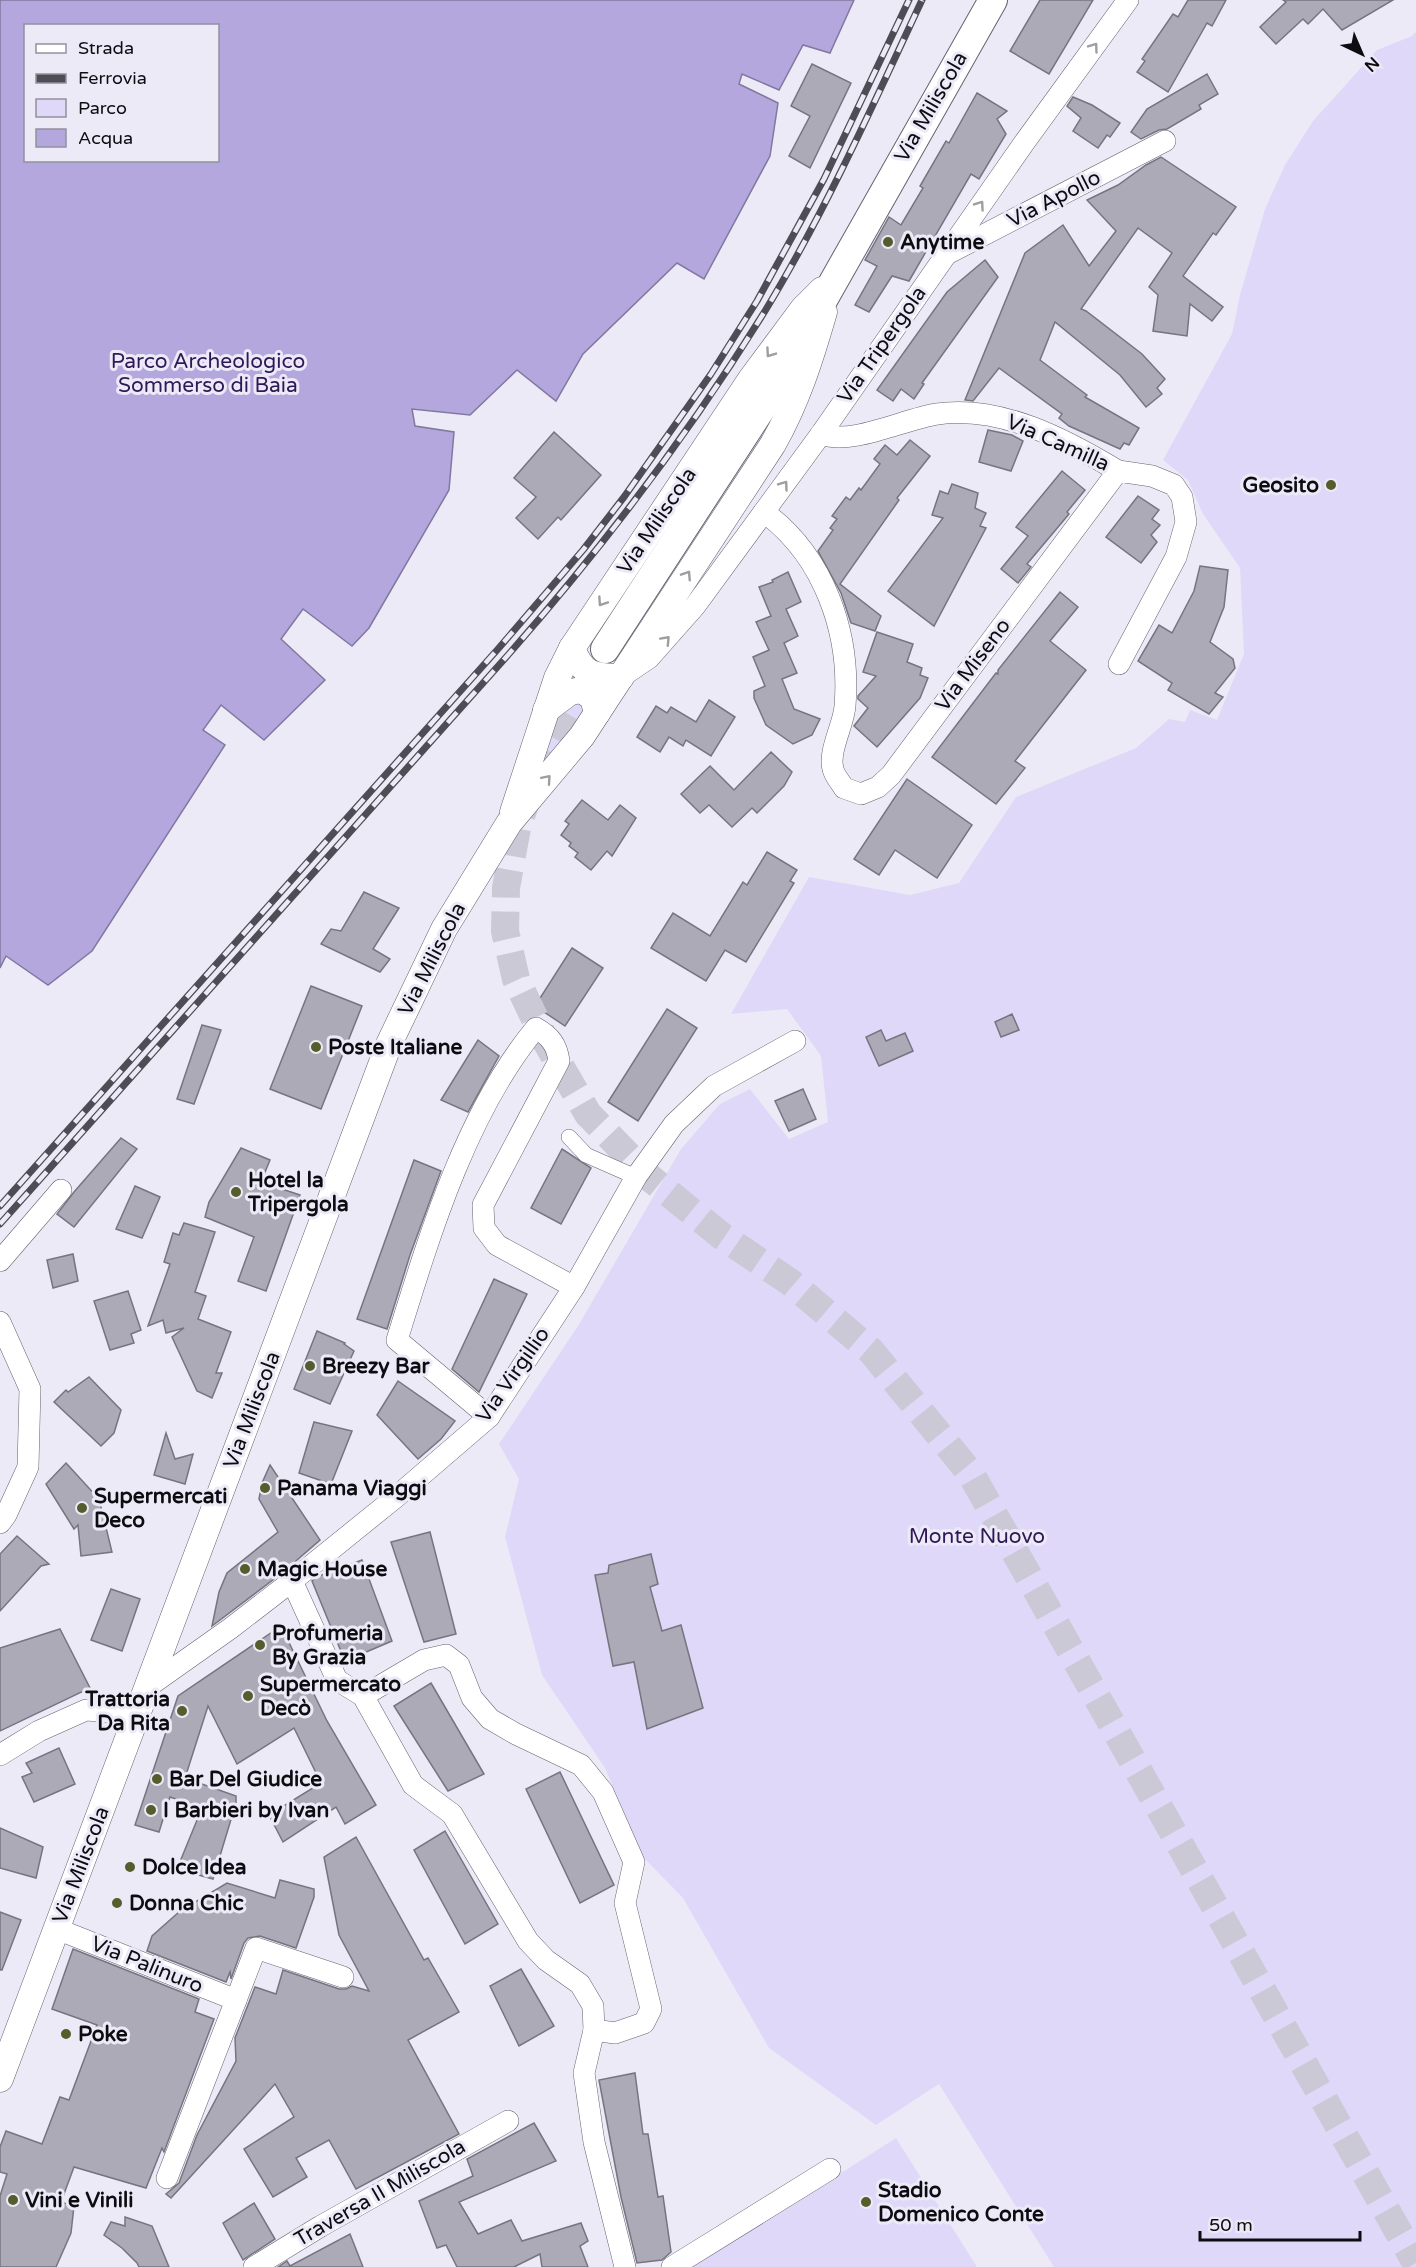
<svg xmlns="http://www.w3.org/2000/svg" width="1416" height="2267" font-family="'Varela Round',sans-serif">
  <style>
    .green { fill: #dfd8f9 }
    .water { fill: #b3a7dd; stroke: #8178a0; stroke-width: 1.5; fill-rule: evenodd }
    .building { fill: #adaab8; stroke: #767480; stroke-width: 1.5 }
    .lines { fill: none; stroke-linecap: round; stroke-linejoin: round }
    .secondary-tunnel { stroke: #cbc9d5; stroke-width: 28; stroke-dasharray: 28 14; stroke-linecap: butt }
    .pedestrian-casing { stroke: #65636f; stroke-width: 16 }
    .minor-casing { stroke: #65636f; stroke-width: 22 }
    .tertiary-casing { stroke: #65636f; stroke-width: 27 }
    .secondary-casing { stroke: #65636f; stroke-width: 30 }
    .pedestrian { stroke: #fff; stroke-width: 15 }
    .minor { stroke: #fff; stroke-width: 21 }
    .tertiary { stroke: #fff; stroke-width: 26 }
    .secondary { stroke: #fff; stroke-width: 28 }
    .rail-casing { stroke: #4e4c54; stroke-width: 7 }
    .rail { stroke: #edeaf8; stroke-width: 4.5; stroke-dasharray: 14; stroke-linecap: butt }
    .oneway { stroke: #9e9ea0 }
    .poi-dot { fill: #565c2b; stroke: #edeaf8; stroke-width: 2 }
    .labels { text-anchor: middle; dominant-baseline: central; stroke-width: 6; stroke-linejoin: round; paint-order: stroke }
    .street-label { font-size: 21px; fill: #0d0c11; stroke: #edeaf8 }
    .poi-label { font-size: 21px; font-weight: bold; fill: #0d0c11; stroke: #edeaf8; text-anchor: start }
    .park-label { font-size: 21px; fill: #2f1857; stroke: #edeaf8 }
  </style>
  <rect width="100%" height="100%" fill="#edeaf8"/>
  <g class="green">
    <polygon points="1416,32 1416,2267 1054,2267 939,2084 876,2125 769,2048 683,1898 643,1857 605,1768 542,1675 505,1537 519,1479 499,1444 578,1326 681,1149 720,1104 750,1089 789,1139 828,1122 821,1056 787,1009 731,1014 809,877 910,895 959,883 1016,797 1136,748 1169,719 1185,722 1190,710 1217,720 1244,654 1240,568 1203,514 1188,480 1163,460 1232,334 1240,295 1265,209 1285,165 1313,121 1377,50 1412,36"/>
    <polygon points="571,699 587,707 556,751 550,754 544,750 554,719"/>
    <polygon points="896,2138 977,2267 693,2267"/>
  </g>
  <path class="water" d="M0,0h854l-24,53 -27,-8 -24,45 -37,-16 -3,10 39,19 -8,53 -66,123 -27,-16 -94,91 -27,47 -39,-31 -47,45 -58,-6 3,17 39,6 -5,58 -80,138 -17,18 -49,-37 -22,30 44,41 -61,60 -43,-35 -18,25 22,15 -133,206 -44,34 -42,-29 -6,12zM26,26h192v134h-192z"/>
  <g class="building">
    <polygon points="1040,0 1093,0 1049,74 1010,51"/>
    <polygon points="1188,0 1226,0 1212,26 1207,23 1168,92 1137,72 1145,61 1142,59 1173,14 1178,17"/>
    <polygon points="1283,0 1393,0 1342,30 1323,9 1308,24 1303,19 1276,44 1260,27 1286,2"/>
    <polygon points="812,64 851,83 810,168 789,156 810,116 791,106"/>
    <polygon points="1207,74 1218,94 1199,105 1201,109 1167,129 1159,130 1141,139 1131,132 1147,109"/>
    <polygon points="977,93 1007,111 997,119 1006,134 979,179 971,174 909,281 892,276 869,312 855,305 877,266 865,260 889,217 901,225 923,188 920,186 946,141 949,143"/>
    <polygon points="1073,97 1092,105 1120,123 1110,137 1107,135 1098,148 1073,131 1081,118 1067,106"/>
    <polygon points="1161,157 1236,207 1216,235 1213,233 1183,276 1223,307 1212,321 1190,304 1187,336 1153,331 1158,295 1149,287 1172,253 1138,228 1081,309 1086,311 1142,354 1165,379 1157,388 1162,394 1146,407 1120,375 1055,322 1040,360 1087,395 1085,397 1139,428 1129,445 1124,443 1120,449 1069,426 1059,418 1062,414 999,368 973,401 965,400 1025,253 1063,225 1089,266 1116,231 1087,200 1118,185 1146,165"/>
    <polygon points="985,260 998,277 922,383 924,384 914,399 901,389 893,401 877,390 947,292"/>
    <polygon points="988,430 1012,435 1023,441 1011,471 979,462"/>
    <polygon points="554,432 601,475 561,520 558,517 538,539 516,518 536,497 514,478"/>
    <polygon points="910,440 930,456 897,498 899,500 840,584 881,616 875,631 851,623 841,593 818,551 833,530 830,528 837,519 832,516 846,497 850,500 859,488 861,490 880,464 874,459 885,445 897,455"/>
    <polygon points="1062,471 1085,490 1067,512 1069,514 1027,564 1031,567 1018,583 1001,569 1028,536 1016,527"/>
    <polygon points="952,484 978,493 975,508 986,513 980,526 986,528 934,626 888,591 943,518 932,515 940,491 948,494"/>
    <polygon points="1138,496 1159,510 1152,519 1160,525 1151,535 1157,542 1141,563 1106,537"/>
    <polygon points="1200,566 1228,570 1224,607 1210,642 1233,659 1235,668 1215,693 1223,697 1209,714 1168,690 1172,683 1138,661 1159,625 1172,633 1194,591"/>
    <polygon points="788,572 801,602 786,609 798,636 784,643 797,673 782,679 794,709 820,719 812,735 793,744 766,725 754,698 754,691 765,686 753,657 769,650 756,622 771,616 759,587 773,582 772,580"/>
    <polygon points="1060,592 1078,607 1050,641 1086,670 1015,761 1025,768 996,804 932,757 996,673 998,674 998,670"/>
    <polygon points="877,632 913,644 907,662 922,668 920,675 928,678 920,698 877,747 854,726 868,708 858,699 858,696 876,676 863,672"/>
    <polygon points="709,700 735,717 711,756 686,740 683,746 669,737 660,752 637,737 656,706 667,713 671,707 696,722"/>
    <polygon points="771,752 792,772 784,786 757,813 752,808 732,827 709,805 700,813 681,794 710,766 734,790"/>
    <polygon points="907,779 972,825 937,878 895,850 879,875 854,859"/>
    <polygon points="582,800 608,820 620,805 636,818 612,856 607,851 591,870 575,857 578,853 569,846 571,843 561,835 569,824 565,821"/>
    <polygon points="767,852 797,870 790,881 794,883 746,962 725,950 706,981 651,948 673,913 710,936 743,882 747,885"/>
    <polygon points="364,892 399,908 373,949 390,959 380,972 321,944 331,929 341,931"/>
    <polygon points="572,948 603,968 565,1026 535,1006"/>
    <polygon points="311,986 362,1006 321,1109 270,1089"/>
    <polygon points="667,1009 697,1028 638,1121 608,1102"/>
    <polygon points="1012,1014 1019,1030 1001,1037 995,1022"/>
    <polygon points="202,1025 221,1030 194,1104 177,1099"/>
    <polygon points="881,1030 886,1041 905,1033 913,1051 879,1066 866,1037"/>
    <polygon points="478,1040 499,1056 468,1112 441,1100"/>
    <polygon points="803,1089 816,1119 789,1131 775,1101"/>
    <polygon points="121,1138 137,1149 74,1227 57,1214 74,1192"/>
    <polygon points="241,1148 270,1160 261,1182 300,1195 266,1291 238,1281 254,1237 205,1217 209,1202"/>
    <polygon points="562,1149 591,1168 561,1224 531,1208"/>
    <polygon points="414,1160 441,1171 410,1255 387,1329 357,1319"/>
    <polygon points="135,1186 160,1197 142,1238 116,1229"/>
    <polygon points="184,1223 215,1232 195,1292 206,1296 198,1319 231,1332 216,1373 222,1373 212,1398 197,1391 172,1337 184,1328 166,1333 163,1320 148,1326 170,1264 164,1262 173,1233 179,1235"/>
    <polygon points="73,1254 78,1281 53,1288 47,1260"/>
    <polygon points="494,1279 527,1294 479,1392 452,1369"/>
    <polygon points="128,1291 141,1330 131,1334 134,1343 110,1350 94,1301"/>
    <polygon points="317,1331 345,1343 344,1344 354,1351 330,1404 294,1389"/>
    <polygon points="89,1377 121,1410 114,1433 101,1446 54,1402 66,1390 68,1392"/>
    <polygon points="398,1381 455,1421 441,1439 418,1459 377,1415"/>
    <polygon points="314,1422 352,1431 331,1484 299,1473"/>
    <polygon points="166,1433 175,1459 193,1454 185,1484 154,1475"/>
    <polygon points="66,1463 99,1499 112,1552 81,1556 78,1525 74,1529 46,1484"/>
    <polygon points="270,1465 320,1540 282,1573 212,1626 219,1592 227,1573 278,1532 259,1499 262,1483"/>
    <polygon points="430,1532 456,1634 424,1642 391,1542"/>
    <polygon points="17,1536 49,1564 41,1566 0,1611 0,1554"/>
    <polygon points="651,1554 658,1584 650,1587 662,1631 681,1625 703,1708 647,1729 634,1662 613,1666 595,1575 608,1573 609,1565"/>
    <polygon points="362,1560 392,1641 345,1661 312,1581 319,1576"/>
    <polygon points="111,1589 140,1599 122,1651 91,1640"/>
    <polygon points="281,1626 327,1721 376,1805 345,1824 336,1807 283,1842 269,1815 321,1783 294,1728 237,1764 208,1706 185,1778 236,1796 236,1803 213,1879 177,1869 202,1808 170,1797 159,1832 135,1825 178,1696"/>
    <polygon points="60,1629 90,1688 0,1731 0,1648"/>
    <polygon points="431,1683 484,1774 448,1791 394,1706"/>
    <polygon points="59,1748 75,1784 34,1802 22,1777 32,1773 26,1763"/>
    <polygon points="560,1772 614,1885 580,1903 526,1789"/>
    <polygon points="0,1828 43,1847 36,1878 0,1868"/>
    <polygon points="445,1831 498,1924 465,1944 414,1850"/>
    <polygon points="356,1837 424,1960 428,1958 459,2012 408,2040 459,2134 356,2189 329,2140 296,2158 307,2177 273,2197 244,2149 294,2117 275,2084 171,2198 166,2194 179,2183 197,2135 236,2061 235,2038 255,1987 276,1994 283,1970 339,1989 346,1989 352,1986 369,1991 339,1935 324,1857"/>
    <polygon points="280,1880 314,1889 314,1897 296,1948 260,1936 248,1938 244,1943 231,1979 230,1972 226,1982 147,1951 152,1936 180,1911 227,1883 275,1898"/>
    <polygon points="0,1912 21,1920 2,1970 0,1970"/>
    <polygon points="73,1949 199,1999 195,2012 214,2019 164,2152 162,2148 146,2188 74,2167 61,2202 74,2206 71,2233 56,2267 0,2267 0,2196 7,2174 0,2172 0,2147 6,2131 42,2144 60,2097 69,2100 97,2025 52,2009"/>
    <polygon points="521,1969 554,2026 519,2046 490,1986"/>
    <polygon points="635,2073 643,2134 648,2134 658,2197 663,2196 671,2252 662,2260 637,2263 621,2197 599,2080"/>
    <polygon points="534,2123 556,2161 459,2202 478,2234 511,2220 522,2241 581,2223 588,2241 580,2246 588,2267 542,2267 540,2254 514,2267 457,2267 446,2245 437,2248 419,2201 473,2176 467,2159"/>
    <polygon points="254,2203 275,2239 243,2260 223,2223"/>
    <polygon points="125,2217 152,2226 169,2267 139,2267 137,2263 122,2248 104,2235 111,2222 125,2226"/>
    <polygon points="350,2234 363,2267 278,2267 287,2261 290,2266"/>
  </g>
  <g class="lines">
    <polyline class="secondary-tunnel" points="588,677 563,719 535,775 517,828 506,888 505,931 516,979 544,1038 588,1114 650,1178 723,1237 790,1282 871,1351 971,1474 1416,2263"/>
    <g class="pedestrian-casing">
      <polyline id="pedestrian" points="569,1137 586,1155 636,1177"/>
    </g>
    <g class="minor-casing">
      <g id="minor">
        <polyline points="947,254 1165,141"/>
        <path d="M821,434c30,12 83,-15 116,-20 64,-9 128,25 181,57"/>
        <path d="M764,512c60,44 87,121 81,194 -1,18 -17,45 -12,63 1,6 8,14 11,19l17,6 17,-7 13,-12 227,-304 34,5 22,9 8,12 4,25 -10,35 -57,107"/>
        <polyline points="624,675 649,658 695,606 821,434 1024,143 1128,0"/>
        <polyline points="0,1261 61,1190"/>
        <polyline points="0,1322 30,1389 28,1467 6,1515 0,1523"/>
        <path d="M489,1417l-92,-77c32,-103 69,-228 139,-312 14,8 21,17 23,33l-76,144 1,23 13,17 77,42"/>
        <polyline points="292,1581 337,1680 363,1696 413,1785 452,1814 528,1941 546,1960 580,1984 593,2006 594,2030 584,2073 594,2142 625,2267"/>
        <polyline points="149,1686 231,1628 292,1581 396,1497 489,1417 574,1287 636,1177 674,1124 714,1086 795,1041"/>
        <polyline points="363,1696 424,1660 446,1655 459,1665 472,1698 490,1719 516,1734 581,1765 603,1792 634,1862 625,1903 651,2009 644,2023 615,2033 594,2030"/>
        <polyline points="0,1755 39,1731 86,1710 114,1712 137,1718"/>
        <polyline points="57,1929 236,2000 256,1948 343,1977"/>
        <polyline points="167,2178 236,2000"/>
        <polyline points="254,2267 321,2226 508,2121"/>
        <polyline points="672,2267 830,2169"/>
      </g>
    </g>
    <g class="tertiary-casing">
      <g id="tertiary">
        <path d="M572,648c10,27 22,29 49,29"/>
        <polyline points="546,710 570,692 582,690 593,698 597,713"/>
        <polyline points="513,812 557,678 572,648 751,379 803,309 822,290"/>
        <path d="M0,2079l389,-1035 55,-115 65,-106 73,-87 191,-292c24,-42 38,-87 51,-132"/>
      </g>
    </g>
    <g class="secondary-casing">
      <polyline id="secondary" points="605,649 763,406 993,0"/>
    </g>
    <use href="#pedestrian" class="pedestrian"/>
    <use href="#minor" class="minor"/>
    <use href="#tertiary" class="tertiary"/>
    <use href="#secondary" class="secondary"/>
    <g class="rail-casing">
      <g id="rail">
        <polyline points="0,1206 498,649 583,550 624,497 711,374 757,301 824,179 909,0"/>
        <path d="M0,1224l508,-569c95,-108 181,-221 257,-344 60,-99 108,-206 157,-311"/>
      </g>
    </g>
    <use href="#rail" class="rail"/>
  </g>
  <defs><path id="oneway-chevron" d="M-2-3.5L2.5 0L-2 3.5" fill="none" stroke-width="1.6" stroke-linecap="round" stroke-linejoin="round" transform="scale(1.5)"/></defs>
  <g class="oneway">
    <use href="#oneway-chevron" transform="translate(1094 47) rotate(-54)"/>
    <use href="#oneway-chevron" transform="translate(980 205) rotate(-55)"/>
    <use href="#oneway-chevron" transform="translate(770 353) rotate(125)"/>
    <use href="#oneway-chevron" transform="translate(784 485) rotate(-54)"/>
    <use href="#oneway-chevron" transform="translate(687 575) rotate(-57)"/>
    <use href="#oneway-chevron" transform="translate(602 602) rotate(124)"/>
    <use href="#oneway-chevron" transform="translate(666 640) rotate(-47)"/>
    <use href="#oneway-chevron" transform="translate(547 779) rotate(-49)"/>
  </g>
  <g class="poi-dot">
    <circle cx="888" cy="242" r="6"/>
    <circle cx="1331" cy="485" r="6"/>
    <circle cx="316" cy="1047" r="6"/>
    <circle cx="236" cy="1192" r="6"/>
    <circle cx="310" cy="1366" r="6"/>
    <circle cx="265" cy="1488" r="6"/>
    <circle cx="82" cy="1508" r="6"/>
    <circle cx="245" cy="1569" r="6"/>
    <circle cx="260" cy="1645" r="6"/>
    <circle cx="248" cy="1696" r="6"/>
    <circle cx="182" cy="1711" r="6"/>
    <circle cx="157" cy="1779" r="6"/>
    <circle cx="151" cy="1810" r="6"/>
    <circle cx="130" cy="1867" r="6"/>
    <circle cx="117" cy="1903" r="6"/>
    <circle cx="66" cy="2034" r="6"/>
    <circle cx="13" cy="2200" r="6"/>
    <circle cx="866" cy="2202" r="6"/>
  </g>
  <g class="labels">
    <g class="street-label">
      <text transform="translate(931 107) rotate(-60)">Via Miliscola</text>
      <text transform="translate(1054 199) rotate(-27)">Via Apollo</text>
      <text transform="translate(882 345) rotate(-55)">Via Tripergola</text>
      <text transform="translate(1058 443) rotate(24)">Via Camilla</text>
      <text transform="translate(657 521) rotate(-56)">Via Miliscola</text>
      <text transform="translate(973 665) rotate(-53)">Via Miseno</text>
      <text transform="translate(432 959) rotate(-63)">Via Miliscola</text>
      <text transform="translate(513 1375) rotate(-55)">Via Virgillio</text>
      <text transform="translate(252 1410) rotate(-69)">Via Miliscola</text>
      <text transform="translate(81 1865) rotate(-69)">Via Miliscola</text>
      <text transform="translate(147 1965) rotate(22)">Via Palinuro</text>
      <text transform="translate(380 2193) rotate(-30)">Traversa II Miliscola</text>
    </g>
    <g class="poi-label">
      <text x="900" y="242">Anytime</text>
      <text x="1319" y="485" text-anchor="end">Geosito</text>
      <text x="328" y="1047">Poste Italiane</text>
      <text x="248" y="1180">Hotel la<tspan x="248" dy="24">Tripergola</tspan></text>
      <text x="322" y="1366">Breezy Bar</text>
      <text x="277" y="1488">Panama Viaggi</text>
      <text x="94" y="1496">Supermercati<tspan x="94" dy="24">Deco</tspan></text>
      <text x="257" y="1569">Magic House</text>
      <text x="272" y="1633">Profumeria<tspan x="272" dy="24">By Grazia</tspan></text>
      <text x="260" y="1684">Supermercato<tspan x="260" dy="24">Decò</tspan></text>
      <text x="170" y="1699" text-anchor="end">Trattoria<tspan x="170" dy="24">Da Rita</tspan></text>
      <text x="169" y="1779">Bar Del Giudice</text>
      <text x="163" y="1810">I Barbieri by Ivan</text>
      <text x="142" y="1867">Dolce Idea</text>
      <text x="129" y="1903">Donna Chic</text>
      <text x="78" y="2034">Poke</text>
      <text x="878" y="2190">Stadio<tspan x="878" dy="24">Domenico Conte</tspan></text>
      <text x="25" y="2200">Vini e Vinili</text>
    </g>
    <g class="park-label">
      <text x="208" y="361">Parco Archeologico<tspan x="208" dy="24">Sommerso di Baia</tspan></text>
      <text x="977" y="1536">Monte Nuovo</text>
    </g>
  </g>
  <rect x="24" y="24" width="195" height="138" fill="#edeaf8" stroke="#93919c" stroke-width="1.5"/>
  <rect x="36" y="44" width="30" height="9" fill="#ffffff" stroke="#93919c" stroke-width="1.5"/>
  <text x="78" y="54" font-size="18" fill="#0d0c11">Strada</text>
  <rect x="36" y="74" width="30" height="9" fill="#4e4c54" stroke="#93919c" stroke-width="1.5"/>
  <text x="78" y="84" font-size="18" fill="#0d0c11">Ferrovia</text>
  <rect x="36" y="99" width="30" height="18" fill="#dfd8f9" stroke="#93919c" stroke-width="1.5"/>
  <text x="78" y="114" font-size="18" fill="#0d0c11">Parco</text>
  <rect x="36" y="129" width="30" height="18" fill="#b3a7dd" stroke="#93919c" stroke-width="1.5"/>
  <text x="78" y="144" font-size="18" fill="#0d0c11">Acqua</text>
  <g transform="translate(1362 54) rotate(136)" stroke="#edeaf8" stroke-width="4.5" paint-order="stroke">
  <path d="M0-4.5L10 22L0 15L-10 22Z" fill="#0d0c11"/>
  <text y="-9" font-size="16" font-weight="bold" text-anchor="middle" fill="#0d0c11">N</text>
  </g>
  <path d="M1200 2231v9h160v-9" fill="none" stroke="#0d0c11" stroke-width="3"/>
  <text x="1209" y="2231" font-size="18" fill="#0d0c11" stroke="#edeaf8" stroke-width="4.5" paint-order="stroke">50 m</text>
</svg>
